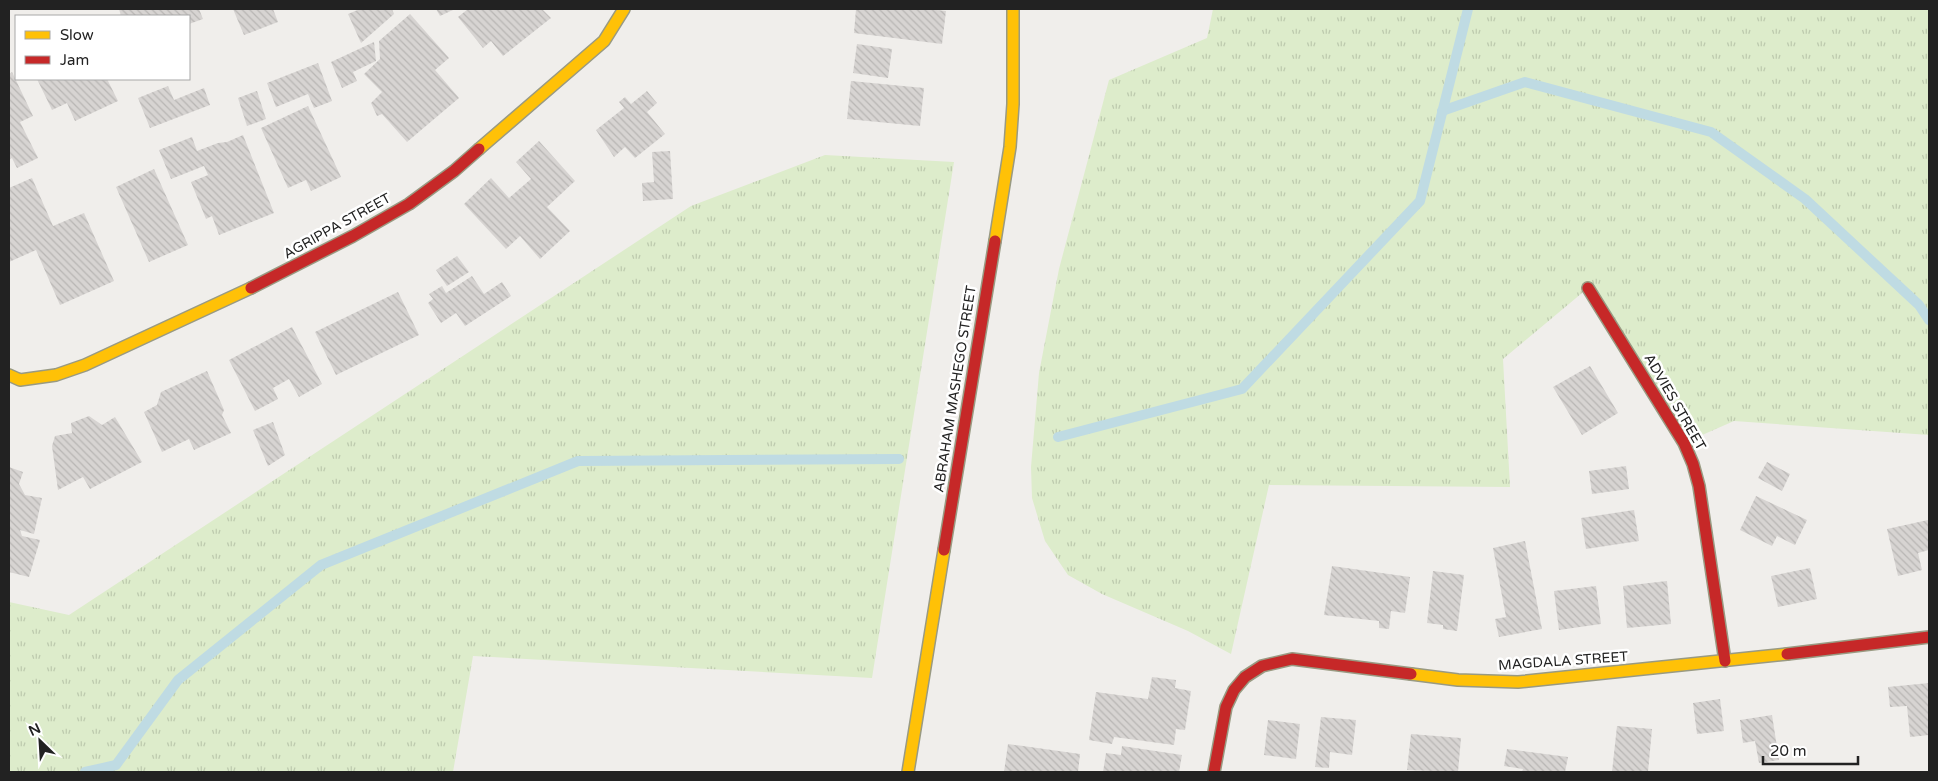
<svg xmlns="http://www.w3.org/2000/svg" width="1938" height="781" font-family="'Varela Round',sans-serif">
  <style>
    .grass { fill: url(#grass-tufts) }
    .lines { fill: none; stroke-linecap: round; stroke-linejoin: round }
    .stream { stroke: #bfdbe3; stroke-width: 10 }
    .building { fill: url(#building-back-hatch) }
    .slow-casing { stroke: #999a82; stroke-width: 14 }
    .jam-casing { stroke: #999a82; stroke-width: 14 }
    .slow { stroke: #ffc107; stroke-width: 11 }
    .jam { stroke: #c62828; stroke-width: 11 }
    .labels { text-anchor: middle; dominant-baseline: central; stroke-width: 5; stroke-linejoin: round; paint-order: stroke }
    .street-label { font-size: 14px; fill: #222; stroke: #fff }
  </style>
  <defs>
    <pattern id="grass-tufts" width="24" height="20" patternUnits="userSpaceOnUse" patternTransform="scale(1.25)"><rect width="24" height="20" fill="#ddeccb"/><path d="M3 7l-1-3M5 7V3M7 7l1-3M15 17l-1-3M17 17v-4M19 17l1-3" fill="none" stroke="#bdcaae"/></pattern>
    <pattern id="building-back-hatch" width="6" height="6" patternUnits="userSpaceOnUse" patternTransform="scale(1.25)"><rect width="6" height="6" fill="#d7d4d2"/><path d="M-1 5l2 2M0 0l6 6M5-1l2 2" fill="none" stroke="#b8b6b4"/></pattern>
  </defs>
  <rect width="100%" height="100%" fill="#f0eeeb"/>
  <g class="grass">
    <polygon points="1213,9 1929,9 1929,435 1734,421 1684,443 1588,288 1503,359 1510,487 1269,485 1231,654 1188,631 1102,594 1068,575 1045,541 1032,498 1031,467 1039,373 1059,269 1109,80 1207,38"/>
    <polygon points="825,155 954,162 872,678 473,656 453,772 9,772 9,602 69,615 691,206"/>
  </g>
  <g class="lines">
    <g class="stream">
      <polyline points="1442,111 1525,82 1711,132 1805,199 1919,305 1929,320"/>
      <polyline points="1058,437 1242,389 1420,201 1468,9"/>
      <polyline points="85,772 116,765 178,680 321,565 578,461 899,459"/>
    </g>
  </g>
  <g class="building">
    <polygon points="119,9 199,9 203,19 189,24 189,16 121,16"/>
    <polygon points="233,9 273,9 278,22 244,35"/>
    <polygon points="360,9 392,9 394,14 361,43 348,14"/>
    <polygon points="436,9 455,9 440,16"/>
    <polygon points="468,9 542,9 551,18 503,56 491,41 483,48 458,17"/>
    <polygon points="856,9 927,9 946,11 942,44 854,33"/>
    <polygon points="410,14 449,58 435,70 459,98 407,142 382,114 377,116 371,103 382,92 364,74 380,59 379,41"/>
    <polygon points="374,42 376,61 353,72 357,81 342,88 331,62"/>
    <polygon points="857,44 892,49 888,78 853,73"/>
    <polygon points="318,63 332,101 314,108 308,94 276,107 267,83"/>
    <polygon points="12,72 33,116 20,122 38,158 17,168 12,158 9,160 9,74"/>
    <polygon points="37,79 107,79 118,101 75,121 67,103 52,110"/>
    <polygon points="851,81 924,88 920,126 847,119"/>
    <polygon points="168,86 174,100 204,88 210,105 150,128 138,98"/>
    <polygon points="257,91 266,119 247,126 238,98"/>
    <polygon points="647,91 657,103 647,112 665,134 635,158 625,147 614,157 596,130 624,108 619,102 625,97 631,104"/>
    <polygon points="308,106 341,177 311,191 306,180 288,188 261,128"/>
    <polygon points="243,135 274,213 219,235 212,216 206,219 191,182 208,175 204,166 171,179 159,150 192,137 197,151 218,143 227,142"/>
    <polygon points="539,141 575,181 547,207 570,231 540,259 520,236 506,249 464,204 491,178 509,198 531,179 516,162"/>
    <polygon points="670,151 673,199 643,201 642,183 654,182 652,152"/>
    <polygon points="154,169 188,245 149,262 116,187"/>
    <polygon points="32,178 53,226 84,213 114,281 60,305 36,250 9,262 9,188"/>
    <polygon points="457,256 469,272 447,286 436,270"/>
    <polygon points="472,276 484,294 502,282 511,296 465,326 456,313 441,323 428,303 433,299 429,294 442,286 446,293"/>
    <polygon points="398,292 419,335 336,375 315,332"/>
    <polygon points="292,327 322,384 299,397 289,379 273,388 278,399 255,411 229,360"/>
    <polygon points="1590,366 1618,413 1582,435 1553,387"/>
    <polygon points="207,371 224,410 222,415 231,433 194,450 189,439 162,452 144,412 157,405 161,392"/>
    <polygon points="89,416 102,425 115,417 142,462 90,489 83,477 58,490 52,446 55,436 72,433 71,423"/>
    <polygon points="273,422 285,455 268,466 253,430"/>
    <polygon points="1767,462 1790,474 1782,491 1758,478"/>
    <polygon points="1626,466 1629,489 1592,494 1589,471"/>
    <polygon points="9,467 23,472 19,484 25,495 42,498 34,534 20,530 22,536 40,540 29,577 9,572"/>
    <polygon points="1756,496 1807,520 1795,545 1777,536 1772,546 1740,530"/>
    <polygon points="1634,510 1639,541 1586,549 1581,518"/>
    <polygon points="1928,520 1929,550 1918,553 1922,570 1898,576 1887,529"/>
    <polygon points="1525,541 1542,629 1499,637 1495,619 1506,617 1493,548"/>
    <polygon points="1332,566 1410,577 1405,613 1391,611 1389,629 1379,628 1379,621 1324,615"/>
    <polygon points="1810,568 1817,599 1778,607 1771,576"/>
    <polygon points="1433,571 1464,575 1457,631 1443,629 1443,625 1427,623"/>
    <polygon points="1667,581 1671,624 1627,628 1623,586"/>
    <polygon points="1596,586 1601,624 1559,630 1554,591"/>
    <polygon points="1152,677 1176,680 1175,688 1191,691 1185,730 1176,729 1174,745 1114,737 1112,744 1089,740 1096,692 1148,699"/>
    <polygon points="1929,683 1929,735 1910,737 1907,706 1890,707 1888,687"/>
    <polygon points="1720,699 1724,731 1697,734 1693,703"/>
    <polygon points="1772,715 1779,760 1759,763 1755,741 1743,743 1740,720"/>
    <polygon points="1321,717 1356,720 1352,755 1330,752 1329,768 1315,767"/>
    <polygon points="1268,720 1300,724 1296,759 1264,755"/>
    <polygon points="1617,726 1652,729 1648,772 1612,772"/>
    <polygon points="1411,734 1461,738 1458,772 1407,770"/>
    <polygon points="1008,744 1080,754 1078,772 1004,772"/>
    <polygon points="1122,746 1182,755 1179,772 1103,772 1106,753 1121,755"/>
    <polygon points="1507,749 1568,757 1565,772 1522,772 1523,769 1504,766"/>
  </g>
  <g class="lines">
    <g class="slow-casing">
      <g id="slow">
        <polyline points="479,149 604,41 624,9"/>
        <polyline points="995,241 1010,147 1013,104 1013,9"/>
        <polyline points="9,375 20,380 56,375 85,365 251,288"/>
        <polyline points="1411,674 1458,680 1518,682 1787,654"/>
        <polyline points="908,772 944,550"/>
      </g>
    </g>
    <g class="jam-casing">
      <g id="jam">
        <polyline points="251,288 353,236 409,204 454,171 479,149"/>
        <polyline points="1588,288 1684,443 1693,464 1699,486 1725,661"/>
        <polyline points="944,550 995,241"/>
        <polyline points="1787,654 1929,637"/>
        <polyline points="1214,772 1226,707 1234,690 1245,677 1262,666 1292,659 1411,674"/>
      </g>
    </g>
    <use href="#slow" class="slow"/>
    <use href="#jam" class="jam"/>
  </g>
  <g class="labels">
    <g class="street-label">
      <text transform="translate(337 226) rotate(-29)">AGRIPPA STREET</text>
      <text transform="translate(955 389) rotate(-81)">ABRAHAM MASHEGO STREET</text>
      <text transform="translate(1675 402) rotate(60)">ADVIES STREET</text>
      <text transform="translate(1563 661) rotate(-4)">MAGDALA STREET</text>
    </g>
  </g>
  <rect width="1938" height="781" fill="none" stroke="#222222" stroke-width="20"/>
  <rect x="15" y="15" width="175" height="65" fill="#ffffff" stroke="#a7a7a7"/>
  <rect x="25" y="31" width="25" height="8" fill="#ffc107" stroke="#a7a7a7"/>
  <text x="60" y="40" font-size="15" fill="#222222">Slow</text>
  <rect x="25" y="56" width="25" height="8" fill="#c62828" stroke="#a7a7a7"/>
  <text x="60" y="65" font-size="15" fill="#222222">Jam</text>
  <g transform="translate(40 741) rotate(335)" stroke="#ffffff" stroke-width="4" paint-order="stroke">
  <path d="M0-4L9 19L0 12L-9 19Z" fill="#222222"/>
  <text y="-8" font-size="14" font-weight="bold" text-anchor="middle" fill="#222222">N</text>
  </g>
  <path d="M1763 756v8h95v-8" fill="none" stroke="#222222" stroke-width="2.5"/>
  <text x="1770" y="756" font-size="15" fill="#222222" stroke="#ffffff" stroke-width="4" paint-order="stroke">20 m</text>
</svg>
